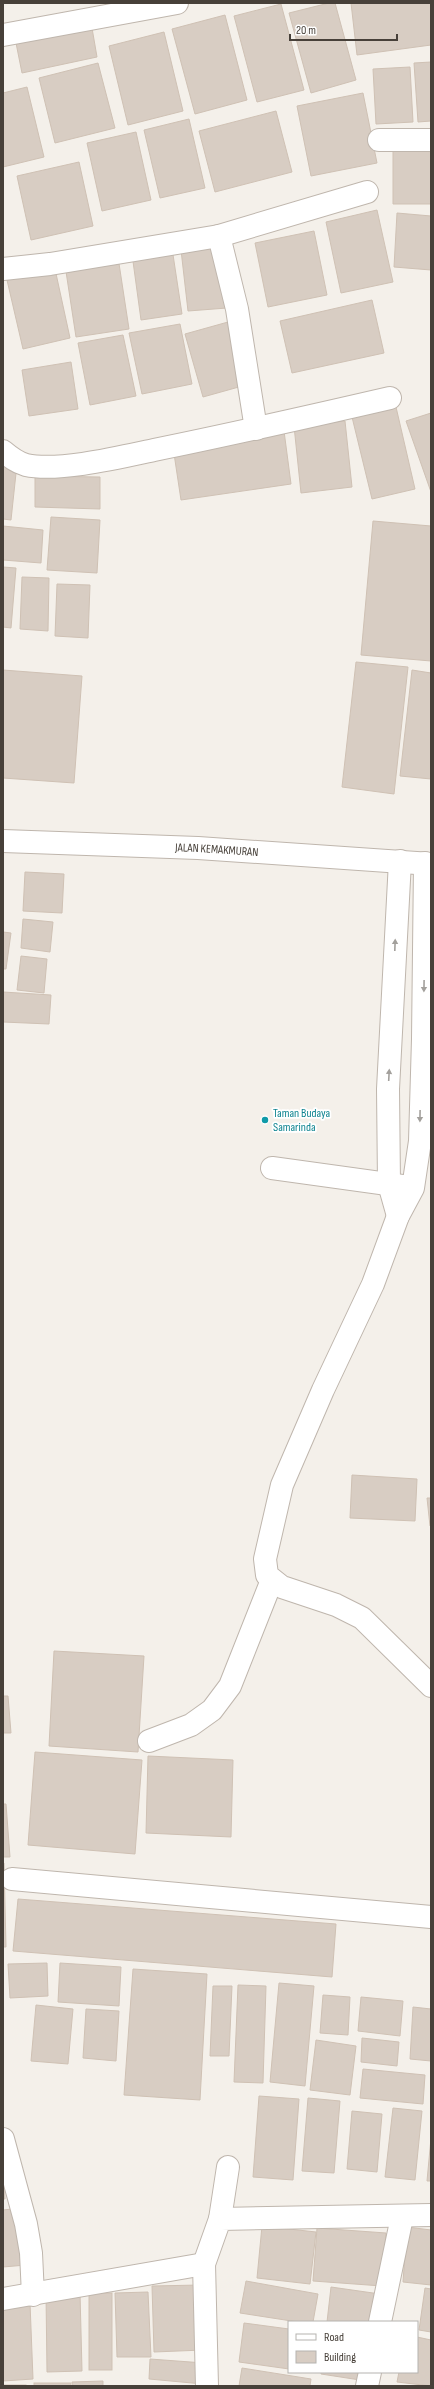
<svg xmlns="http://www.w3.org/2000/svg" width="434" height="2389" font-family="'Sofia Sans Condensed',sans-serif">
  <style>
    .building { fill: #d8cdc3; stroke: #cfc1b4 }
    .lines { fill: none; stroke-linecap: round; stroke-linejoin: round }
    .minor-casing { stroke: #bfb6ad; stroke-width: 24 }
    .minor { stroke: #fff; stroke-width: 22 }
    .oneway { fill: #a3a09c }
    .culture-dot { fill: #0f9aa8; stroke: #fff; stroke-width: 1.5 }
    .labels { text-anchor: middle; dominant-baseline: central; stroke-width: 3.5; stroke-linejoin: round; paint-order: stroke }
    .street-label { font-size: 12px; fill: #474039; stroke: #fff }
    .culture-label { font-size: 12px; fill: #0d838f; stroke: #fff; text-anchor: start }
  </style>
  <rect width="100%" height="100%" fill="#f4f0ea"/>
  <g class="building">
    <polygon points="329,3 335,3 356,80 311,93 289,13"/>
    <polygon points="351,3 431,3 431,45 357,55"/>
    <polygon points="281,4 304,90 257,102 234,16"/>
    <polygon points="225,15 247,100 195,114 172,29"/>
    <polygon points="92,28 97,57 22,73 16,43"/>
    <polygon points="164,32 183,111 128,125 109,46"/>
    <polygon points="431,62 431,121 418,122 414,63"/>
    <polygon points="98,63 115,128 55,143 39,78"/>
    <polygon points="410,67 413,122 376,124 373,69"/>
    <polygon points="27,87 44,157 3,167 3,93"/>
    <polygon points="363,93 377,163 311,176 297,106"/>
    <polygon points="276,111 292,172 215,192 199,131"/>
    <polygon points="189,119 205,188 160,198 144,130"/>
    <polygon points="136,132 151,200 102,211 87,143"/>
    <polygon points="393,146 431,147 431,204 393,204"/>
    <polygon points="79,162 93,226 31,240 17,176"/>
    <polygon points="377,210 393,282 341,293 326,222"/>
    <polygon points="397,213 431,216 431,270 394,267"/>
    <polygon points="314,231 327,295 268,307 255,243"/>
    <polygon points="221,246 227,308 188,311 181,250"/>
    <polygon points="172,248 182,314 141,320 132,254"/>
    <polygon points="118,257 129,329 76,337 65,265"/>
    <polygon points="55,269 70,338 23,349 7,280"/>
    <polygon points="372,300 384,353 292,373 280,321"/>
    <polygon points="228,322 246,385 203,397 185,334"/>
    <polygon points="180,324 192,384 142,394 129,333"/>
    <polygon points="123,335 136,396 90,405 78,343"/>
    <polygon points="71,362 78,409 29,416 22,370"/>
    <polygon points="396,407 415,489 372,499 352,417"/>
    <polygon points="431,413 431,492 406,421"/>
    <polygon points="345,421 352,487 301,493 294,426"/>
    <polygon points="284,431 291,484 181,500 173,447"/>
    <polygon points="3,462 17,464 11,520 3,519"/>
    <polygon points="35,476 100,477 100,509 35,507"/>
    <polygon points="51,517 100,520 97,573 47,570"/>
    <polygon points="373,521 431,526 431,661 361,655"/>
    <polygon points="3,526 43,530 41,563 3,560"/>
    <polygon points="3,567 16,568 11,628 3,627"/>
    <polygon points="22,577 49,578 48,631 20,629"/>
    <polygon points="57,584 90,585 88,638 55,636"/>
    <polygon points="356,662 408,667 394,794 342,787"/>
    <polygon points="3,670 82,676 74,783 3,778"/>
    <polygon points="412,670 431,673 431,779 400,776"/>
    <polygon points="25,872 64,874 62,913 23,911"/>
    <polygon points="23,919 53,922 50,952 21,948"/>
    <polygon points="3,932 11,933 6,969 3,969"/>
    <polygon points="21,956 47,959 44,993 17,990"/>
    <polygon points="3,992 51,995 49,1024 3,1022"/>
    <polygon points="352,1475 417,1479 415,1521 350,1518"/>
    <polygon points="427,1498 431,1498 431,1526 430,1526"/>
    <polygon points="54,1651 144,1656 138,1752 49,1746"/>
    <polygon points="3,1696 8,1696 11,1733 3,1733"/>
    <polygon points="35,1752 142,1760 135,1854 28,1845"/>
    <polygon points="148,1756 233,1760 231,1837 146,1833"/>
    <polygon points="3,1804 6,1804 10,1857 3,1857"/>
    <polygon points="3,1863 4,1863 6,1947 3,1947"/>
    <polygon points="18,1899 336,1924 332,1977 13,1951"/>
    <polygon points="47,1963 48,1996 10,1998 8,1964"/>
    <polygon points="60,1963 121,1967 119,2006 58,2002"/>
    <polygon points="133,1969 207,1974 200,2100 124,2095"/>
    <polygon points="279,1983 314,1986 305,2086 270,2082"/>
    <polygon points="238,1985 266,1986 263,2083 234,2082"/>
    <polygon points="213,1986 232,1986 229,2056 210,2056"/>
    <polygon points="323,1995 350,1997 348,2035 320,2033"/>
    <polygon points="361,1997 403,2001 400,2036 358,2031"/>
    <polygon points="36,2005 73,2009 68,2064 31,2061"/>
    <polygon points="413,2007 431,2009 431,2061 410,2059"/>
    <polygon points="86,2009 119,2011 116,2061 83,2058"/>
    <polygon points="362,2038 399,2042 397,2066 361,2062"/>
    <polygon points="316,2040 356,2046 350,2095 310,2090"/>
    <polygon points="363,2069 425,2075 423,2104 360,2098"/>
    <polygon points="259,2096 299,2099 293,2180 253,2177"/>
    <polygon points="308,2098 340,2101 334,2173 302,2171"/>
    <polygon points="393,2108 422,2111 415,2180 385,2177"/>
    <polygon points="352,2111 382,2114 377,2172 347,2169"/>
    <polygon points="431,2138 431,2181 427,2181"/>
    <polygon points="3,2172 4,2172 5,2199 3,2199"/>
    <polygon points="21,2208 26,2265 3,2267 3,2210"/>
    <polygon points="262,2226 316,2232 310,2284 257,2278"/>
    <polygon points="407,2227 431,2230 431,2285 403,2282"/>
    <polygon points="317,2228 386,2233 382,2286 313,2281"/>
    <polygon points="246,2281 318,2294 313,2322 298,2322 240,2313"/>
    <polygon points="200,2285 203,2350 154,2352 152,2286"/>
    <polygon points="331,2287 380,2294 376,2322 327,2322"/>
    <polygon points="425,2288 431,2289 431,2332 419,2330"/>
    <polygon points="148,2292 151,2357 117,2357 115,2293"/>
    <polygon points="80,2293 82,2371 47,2372 46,2294"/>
    <rect x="89" y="2293" width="23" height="77"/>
    <polygon points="30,2303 33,2379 3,2381 3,2304"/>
    <polygon points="244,2323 289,2329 289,2369 239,2362"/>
    <polygon points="417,2337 431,2340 431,2386 397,2382 399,2372 417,2372"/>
    <polygon points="150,2359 204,2363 203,2384 149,2379"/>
    <polygon points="242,2368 311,2379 310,2386 239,2386"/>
    <polygon points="321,2372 361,2372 360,2380 321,2374"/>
    <polygon points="103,2381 103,2386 73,2386 72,2382"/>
    <rect x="34" y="2383" width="37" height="3"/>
    <rect x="3" y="2385" width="23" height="1"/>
  </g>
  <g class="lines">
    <g class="minor-casing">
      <g id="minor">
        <polyline points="3,35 177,3"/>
        <polyline points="379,140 431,140"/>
        <polyline points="219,236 237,309 256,429"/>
        <polyline points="3,269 50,264 219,236 367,192"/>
        <path d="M3,451c7,6 13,11 23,14 33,7 95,-8 128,-15 79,-16 158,-34 236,-52"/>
        <path id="s1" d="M3,841l195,7 233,16"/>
        <polyline points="425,863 423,1039 420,1141 413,1188 398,1216 373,1284 323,1390 282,1485 265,1559 267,1575 282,1587 336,1605 362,1618 431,1686"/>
        <polyline points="272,1168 402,1186"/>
        <polyline points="398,1216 389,1184 388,1089 400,861"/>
        <polyline points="149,1741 191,1725 212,1710 230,1686 272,1580"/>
        <polyline points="12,1879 431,1917"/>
        <polyline points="3,2139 26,2224 31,2253 33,2295"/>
        <polyline points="220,2219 228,2167"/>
        <polyline points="3,2299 204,2264"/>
        <polyline points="380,2322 402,2217"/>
        <polyline points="207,2386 204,2264 220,2219 431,2215"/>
        <polyline points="367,2386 370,2372"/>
      </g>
    </g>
    <use href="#minor" class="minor"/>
  </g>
  <defs><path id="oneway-solid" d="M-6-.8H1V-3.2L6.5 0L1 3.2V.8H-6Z"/></defs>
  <g class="oneway">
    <use href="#oneway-solid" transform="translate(395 945) rotate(-88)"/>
    <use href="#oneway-solid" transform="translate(424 986) rotate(91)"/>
    <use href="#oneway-solid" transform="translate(389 1075) rotate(-87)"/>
    <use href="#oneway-solid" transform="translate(420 1116) rotate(91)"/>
  </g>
  <circle class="culture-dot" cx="265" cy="1120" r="4"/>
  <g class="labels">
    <g class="street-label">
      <text stroke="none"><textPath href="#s1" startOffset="214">JALAN KEMAKMURAN</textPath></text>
    </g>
    <g class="culture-label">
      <text x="273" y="1113">Taman Budaya<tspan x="273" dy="14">Samarinda</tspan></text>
    </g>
  </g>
  <rect width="434" height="2389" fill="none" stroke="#474039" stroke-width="8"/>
  <rect x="288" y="2321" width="130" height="52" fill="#ffffff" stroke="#b5b3b0"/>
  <rect x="296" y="2334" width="20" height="6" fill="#ffffff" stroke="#b5b3b0"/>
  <text x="324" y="2341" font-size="12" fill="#474039">Road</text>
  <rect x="296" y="2351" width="20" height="12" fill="#d8cdc3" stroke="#b5b3b0"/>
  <text x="324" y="2361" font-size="12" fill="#474039">Building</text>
  <path d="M290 34v6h107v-6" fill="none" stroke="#474039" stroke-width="2"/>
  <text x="296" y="34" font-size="12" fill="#474039" stroke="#ffffff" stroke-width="3" paint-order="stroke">20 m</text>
</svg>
